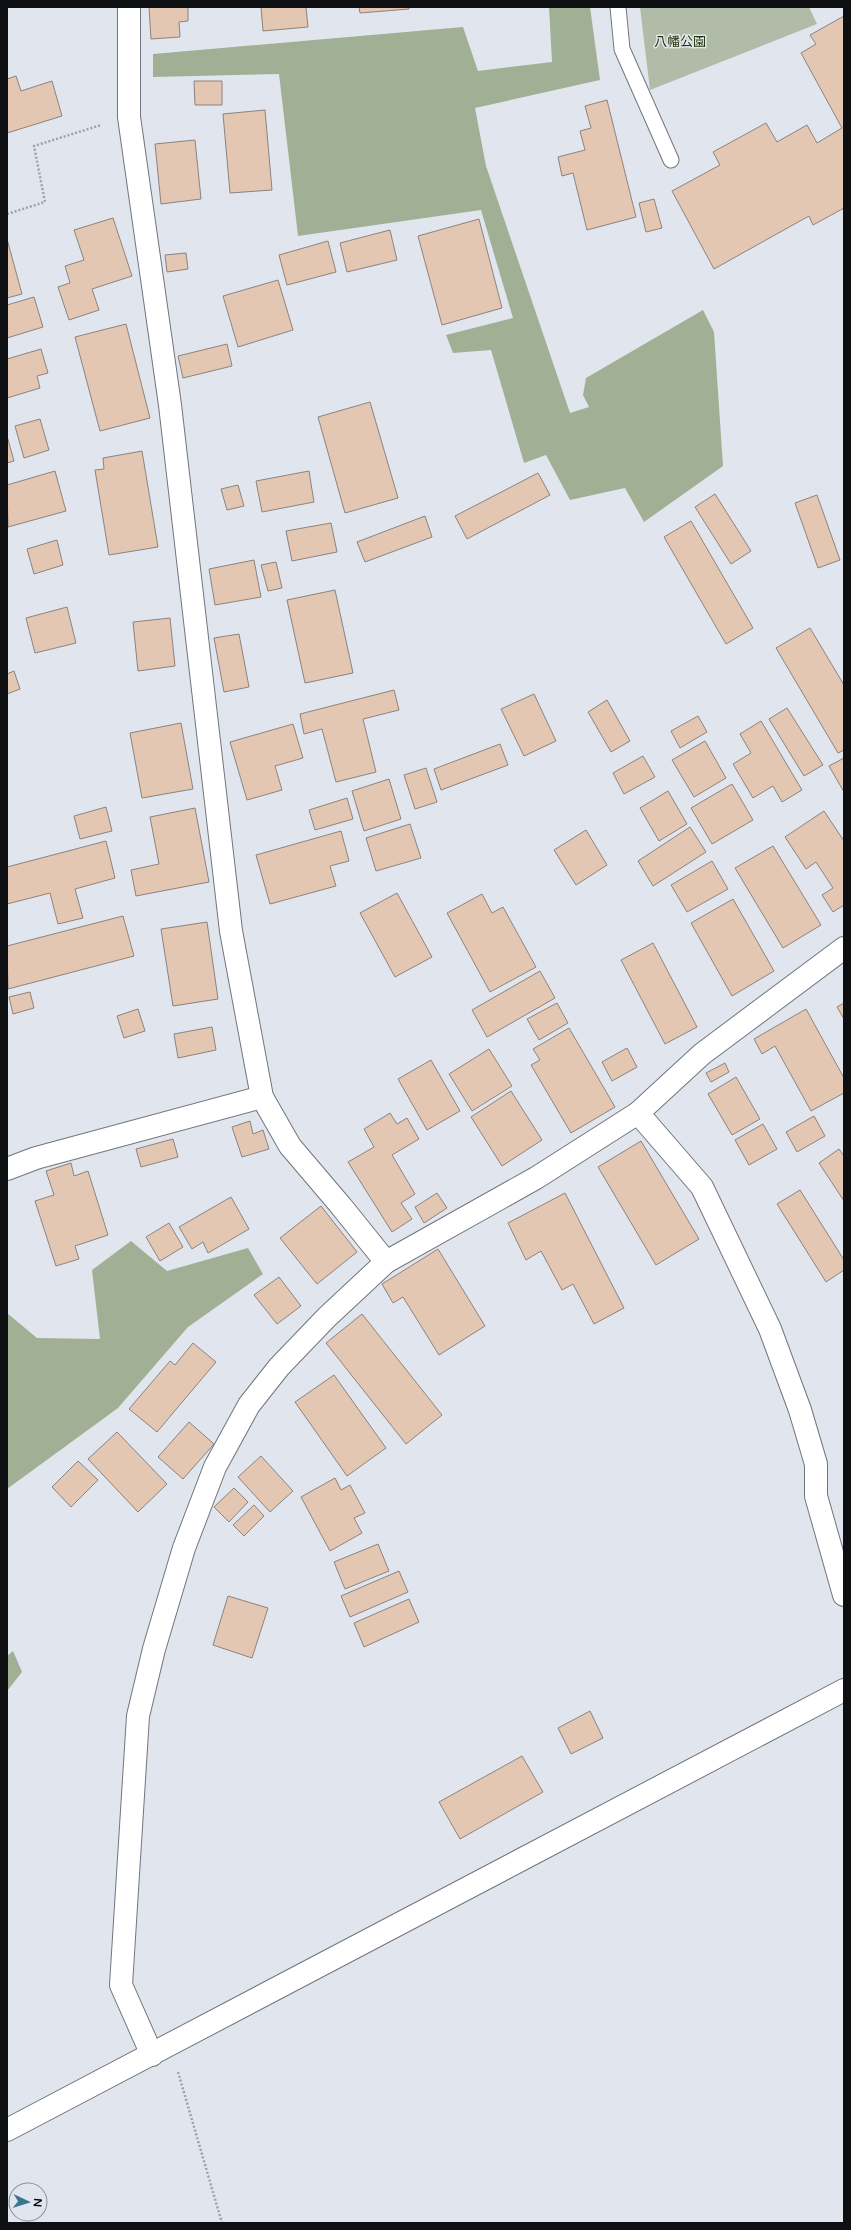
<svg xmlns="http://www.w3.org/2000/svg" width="851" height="2230" font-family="'Varela Round','Noto Sans JP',sans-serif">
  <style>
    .green { fill: #b0bca7 }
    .forest { fill: #a1b095 }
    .building { fill: #e3c7b3; stroke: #8c837e }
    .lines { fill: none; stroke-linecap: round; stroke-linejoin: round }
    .lane-casing { stroke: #71757d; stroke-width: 17 }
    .street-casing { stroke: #71757d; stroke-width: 24 }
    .secondary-casing { stroke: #71757d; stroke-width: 24 }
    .path { stroke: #9ea1a9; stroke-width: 2.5; stroke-dasharray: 2 2; stroke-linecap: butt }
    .lane { stroke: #fff; stroke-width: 15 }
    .street { stroke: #fff; stroke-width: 22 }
    .secondary { stroke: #fff; stroke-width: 22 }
    .labels { text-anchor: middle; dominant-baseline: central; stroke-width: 3; stroke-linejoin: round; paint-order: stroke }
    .park-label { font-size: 13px; fill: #203408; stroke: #e1e5ee }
  </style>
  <rect width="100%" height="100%" fill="#e1e5ee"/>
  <polygon class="green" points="640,7 809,7 817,24 650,90"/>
  <g class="forest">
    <polygon points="549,7 590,7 600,80 475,108 486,166 570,413 589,407 583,395 586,378 703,310 714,332 723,466 644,522 625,488 570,500 546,455 524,463 491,350 453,353 446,335 513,318 481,210 298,236 279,74 153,77 153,54 463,27 478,71 552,62"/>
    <polygon points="131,1241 167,1271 248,1248 263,1274 188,1327 118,1408 7,1489 7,1313 37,1338 100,1339 92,1270"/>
    <polygon points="13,1651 22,1672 7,1691 7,1656"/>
  </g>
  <g class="building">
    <polygon points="149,7 188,7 188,21 179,22 180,37 151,39"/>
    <polygon points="261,7 306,7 308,27 263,31"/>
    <polygon points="359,7 409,7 409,9 360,13"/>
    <polygon points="844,16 844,208 813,225 809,216 714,269 672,191 720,165 713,152 766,123 777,142 807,125 817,143 842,128 801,53 816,44 810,35"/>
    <polygon points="16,76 21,91 52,81 62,116 7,133 7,79"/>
    <polygon points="194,81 222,81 222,105 195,105"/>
    <polygon points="607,100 636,217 587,230 573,173 562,176 558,157 585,150 580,131 591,128 585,106"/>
    <polygon points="265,110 272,190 230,193 223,114"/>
    <polygon points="195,140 201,199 161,204 155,144"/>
    <polygon points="654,199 662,228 646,232 639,203"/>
    <polygon points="113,218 132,276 92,289 99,310 69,320 58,287 70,283 65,266 84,260 74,230"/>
    <polygon points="479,219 502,308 442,325 418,236"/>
    <polygon points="390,230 397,260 347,272 340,243"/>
    <polygon points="7,239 22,294 7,298"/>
    <polygon points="328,241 336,272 287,285 279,255"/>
    <polygon points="186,253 188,269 167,272 165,255"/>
    <polygon points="278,280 293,330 238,347 223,296"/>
    <polygon points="34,297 43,327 7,338 7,305"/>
    <polygon points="126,324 150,418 100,431 75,337"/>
    <polygon points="227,344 232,366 183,378 178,356"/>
    <polygon points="41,349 48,373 37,376 40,388 7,398 7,359"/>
    <polygon points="370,402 398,498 345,513 318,417"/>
    <polygon points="40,419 49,450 24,458 15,426"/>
    <polygon points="7,436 14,461 7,463"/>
    <polygon points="142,451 158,547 109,555 95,470 104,469 103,458"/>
    <polygon points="55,471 66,511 8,527 7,485"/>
    <polygon points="309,471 314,502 262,512 256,481"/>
    <polygon points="538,473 550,495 467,539 455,516"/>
    <polygon points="238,485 244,506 227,510 221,489"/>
    <polygon points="715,494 751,551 731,564 695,507"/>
    <polygon points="817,495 840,560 818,568 795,503"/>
    <polygon points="425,516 432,537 365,562 357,542"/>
    <polygon points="691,521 753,628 726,644 664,537"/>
    <polygon points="331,523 337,552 292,561 286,531"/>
    <polygon points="57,540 63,565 34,574 27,549"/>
    <polygon points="254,560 261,597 215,605 209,569"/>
    <polygon points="276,562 282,588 268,591 261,565"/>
    <polygon points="335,590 353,673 305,683 287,600"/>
    <polygon points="67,607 76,643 35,653 26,618"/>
    <polygon points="170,618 175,666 138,671 133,622"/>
    <polygon points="810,628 844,685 844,750 838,753 776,648"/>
    <polygon points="239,634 249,687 224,692 214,638"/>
    <polygon points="14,671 20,689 7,694 7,674"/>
    <polygon points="394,690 399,710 363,719 376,772 336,782 322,729 304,734 300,714"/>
    <polygon points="534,694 556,741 524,756 501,709"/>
    <polygon points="607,700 630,741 611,752 588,712"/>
    <polygon points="787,708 823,765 804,776 769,719"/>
    <polygon points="698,716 707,732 680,748 671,731"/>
    <polygon points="761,721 802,790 782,802 773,786 753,798 733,764 751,753 740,734"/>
    <polygon points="181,723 193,789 142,798 130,733"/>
    <polygon points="293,724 303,758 275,766 282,790 247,800 230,742"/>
    <polygon points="705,741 726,778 694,797 672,760"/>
    <polygon points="500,744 508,765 441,790 434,769"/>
    <polygon points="643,756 655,777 624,794 613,773"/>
    <polygon points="844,758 844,792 829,766"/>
    <polygon points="426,768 437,802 415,809 404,775"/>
    <polygon points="389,779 401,819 364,831 352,791"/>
    <polygon points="732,784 753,820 712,844 691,808"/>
    <polygon points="668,791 687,824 659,841 640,808"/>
    <polygon points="347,798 353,819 315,830 309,810"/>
    <polygon points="106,807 112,831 80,839 74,816"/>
    <polygon points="195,808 209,882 136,896 131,870 159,864 150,817"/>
    <polygon points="824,811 844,841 844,905 833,912 822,895 833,888 816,862 806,869 785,837"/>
    <polygon points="410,824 421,858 376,871 366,838"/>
    <polygon points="690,827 706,852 653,886 638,861"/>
    <polygon points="586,830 607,865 576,885 554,850"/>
    <polygon points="341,831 349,861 330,866 336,886 270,904 256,855"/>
    <polygon points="106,841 115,878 75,889 83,918 58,924 50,893 7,904 7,867"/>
    <polygon points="773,846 821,925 783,948 735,868"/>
    <polygon points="712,861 728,889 687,912 671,885"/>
    <polygon points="397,893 432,957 395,977 360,913"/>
    <polygon points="482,894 492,913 503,907 536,967 490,992 447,913"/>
    <polygon points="733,899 774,971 732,996 691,923"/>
    <polygon points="123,916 134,956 8,989 7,946"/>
    <polygon points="207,922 218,999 173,1006 161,929"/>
    <polygon points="653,943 697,1027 665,1044 621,960"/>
    <polygon points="540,971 555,998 487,1037 472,1010"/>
    <polygon points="30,992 34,1008 13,1014 9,997"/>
    <polygon points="557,1003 568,1023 539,1040 527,1019"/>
    <polygon points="844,1003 844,1019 837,1007"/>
    <polygon points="138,1009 145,1031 124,1038 117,1016"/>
    <polygon points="806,1009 844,1078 844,1093 811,1111 775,1046 762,1054 754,1039"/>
    <polygon points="212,1027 216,1050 178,1058 174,1034"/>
    <polygon points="569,1028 615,1107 571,1133 531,1065 540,1060 533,1049"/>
    <polygon points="627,1048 637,1067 612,1081 602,1062"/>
    <polygon points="489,1049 512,1086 472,1111 449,1074"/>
    <polygon points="431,1060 460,1111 427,1130 398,1079"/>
    <polygon points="725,1063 729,1072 711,1082 706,1073"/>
    <polygon points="736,1077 760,1119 732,1135 708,1094"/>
    <polygon points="511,1091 542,1140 502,1166 471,1117"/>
    <polygon points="390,1113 397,1124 407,1118 419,1139 392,1155 415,1194 401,1203 412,1219 392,1232 348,1162 374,1147 364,1129"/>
    <polygon points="814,1116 825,1136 797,1152 786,1132"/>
    <polygon points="250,1121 253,1134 263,1130 269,1149 242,1157 232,1127"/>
    <polygon points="763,1124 777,1149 749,1165 735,1140"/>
    <polygon points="173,1139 178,1157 141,1167 136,1149"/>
    <polygon points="641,1141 699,1239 656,1265 598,1167"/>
    <polygon points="839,1149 844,1156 844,1201 819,1163"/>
    <polygon points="71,1163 74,1176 88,1171 108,1235 75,1246 79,1259 56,1266 35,1201 54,1195 46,1171"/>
    <polygon points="800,1190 844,1260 844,1270 826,1282 777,1204"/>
    <polygon points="437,1193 447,1208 424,1223 415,1207"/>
    <polygon points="565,1193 624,1308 594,1324 573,1284 562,1290 541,1251 526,1260 508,1223"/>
    <polygon points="231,1197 249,1229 208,1253 203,1242 192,1249 179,1227"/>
    <polygon points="321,1206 357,1252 317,1284 280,1238"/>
    <polygon points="169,1223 183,1247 160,1261 146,1237"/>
    <polygon points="438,1249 485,1326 439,1355 403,1297 393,1303 382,1284"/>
    <polygon points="279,1277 301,1306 277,1324 254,1295"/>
    <polygon points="362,1314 442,1415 406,1444 326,1343"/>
    <polygon points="193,1343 216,1362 157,1432 129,1409 170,1361 175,1365"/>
    <polygon points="334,1375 386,1448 347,1476 295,1402"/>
    <polygon points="189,1422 214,1444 183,1479 158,1457"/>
    <polygon points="117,1432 167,1484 138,1512 88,1459"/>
    <polygon points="261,1456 293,1491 270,1512 238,1477"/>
    <polygon points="78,1461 98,1480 71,1507 52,1487"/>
    <polygon points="335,1478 341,1490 350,1485 365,1513 354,1518 362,1533 330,1551 301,1497"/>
    <polygon points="234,1488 248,1502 229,1522 214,1507"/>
    <polygon points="254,1505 264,1516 244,1536 233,1525"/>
    <polygon points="378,1544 389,1571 345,1589 334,1562"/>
    <polygon points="399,1571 408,1592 350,1617 341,1596"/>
    <polygon points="228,1596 268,1608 252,1658 213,1645"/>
    <polygon points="409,1599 419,1622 364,1647 354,1623"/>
    <polygon points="590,1711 603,1738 571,1754 558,1728"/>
    <polygon points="522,1756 543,1792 460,1839 439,1802"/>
  </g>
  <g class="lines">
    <g class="lane-casing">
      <polyline id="lane" points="618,7 622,49 671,160"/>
    </g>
    <g class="street-casing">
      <g id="street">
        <polyline points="129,7 129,117 170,405 231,931 262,1097 290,1146 341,1206 386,1262"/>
        <polyline points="638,1113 702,1187 770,1329 800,1410 816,1464 816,1496 844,1595"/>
        <polyline points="7,1169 36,1158 262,1097"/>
        <polyline points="152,2055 121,1985 138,1716 154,1649 184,1548 215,1467 249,1405 279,1367 327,1317 386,1262 536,1178 638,1113 702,1054 844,948"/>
      </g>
    </g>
    <g class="secondary-casing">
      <polyline id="secondary" points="7,2130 844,1690"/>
    </g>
    <g class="path">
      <polyline points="7,214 45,202 34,146 101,125"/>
      <polyline points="178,2072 222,2223"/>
    </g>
    <use href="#lane" class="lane"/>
    <use href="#street" class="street"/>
    <use href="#secondary" class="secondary"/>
  </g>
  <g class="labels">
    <g class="park-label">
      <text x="680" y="42">八幡公園</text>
    </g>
  </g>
  <rect width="851" height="2230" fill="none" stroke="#0e0f12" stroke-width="16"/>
  <g transform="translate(28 2202) rotate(94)"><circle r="19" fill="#e1e5ee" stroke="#8d8f96"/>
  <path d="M0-3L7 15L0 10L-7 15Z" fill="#3b778e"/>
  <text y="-6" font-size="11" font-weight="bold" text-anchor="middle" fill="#0e0f12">N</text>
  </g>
</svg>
